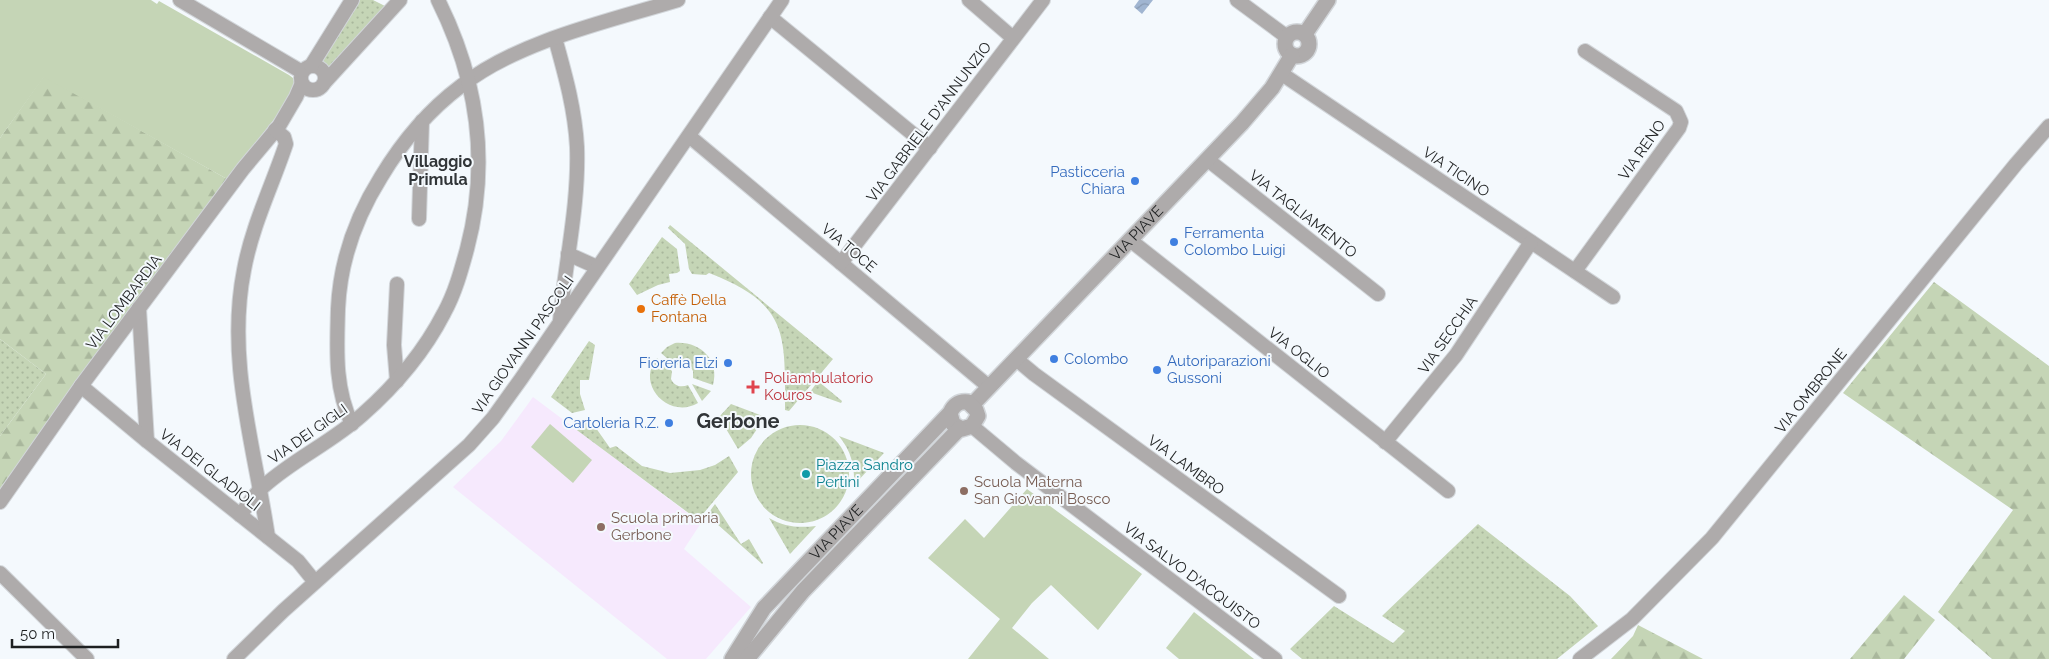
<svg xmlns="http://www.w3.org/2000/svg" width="2049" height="659" font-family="Raleway,sans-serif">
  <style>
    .education { fill: #f6e9fd }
    .grass { fill: url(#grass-dots) }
    .forest { fill: url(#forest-firs) }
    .park { fill: #c5d5b6 }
    .water { fill: url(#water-waves) }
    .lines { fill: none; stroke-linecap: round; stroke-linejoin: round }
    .minor-casing { stroke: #d2d6da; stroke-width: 16 }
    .tertiary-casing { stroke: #d2d6da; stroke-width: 18 }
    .minor { stroke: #aeabab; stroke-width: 14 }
    .tertiary { stroke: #aeabab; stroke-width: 15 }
    .shop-dot { fill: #3f7fe0; stroke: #f4f9fd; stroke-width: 2 }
    .food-dot { fill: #e8710a; stroke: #f4f9fd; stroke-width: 2 }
    .health-dot { fill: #e0444e; stroke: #f4f9fd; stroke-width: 2 }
    .culture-dot { fill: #0f9aa8; stroke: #f4f9fd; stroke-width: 2 }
    .education-dot { fill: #8d6e63; stroke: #f4f9fd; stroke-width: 2 }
    .labels { text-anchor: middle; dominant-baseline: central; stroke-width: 4; stroke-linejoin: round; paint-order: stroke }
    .street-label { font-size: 15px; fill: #1e2021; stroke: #f4f9fd }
    .shop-label { font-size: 15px; fill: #366cbe; stroke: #f4f9fd; text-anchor: end }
    .food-label { font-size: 15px; fill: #c56008; stroke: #f4f9fd; text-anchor: start }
    .health-label { font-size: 15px; fill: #be3a42; stroke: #f4f9fd; text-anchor: start }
    .culture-label { font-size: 15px; fill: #0d838f; stroke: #f4f9fd; text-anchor: start }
    .education-label { font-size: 15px; fill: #785e54; stroke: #f4f9fd; text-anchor: start }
    .neighbourhood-label { font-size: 16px; font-weight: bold; fill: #313538; stroke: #f4f9fd }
    .district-label { font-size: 20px; font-weight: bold; fill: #313538; stroke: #f4f9fd }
  </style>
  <defs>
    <pattern id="grass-dots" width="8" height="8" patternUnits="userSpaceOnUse" patternTransform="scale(1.25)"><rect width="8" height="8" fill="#c5d5b6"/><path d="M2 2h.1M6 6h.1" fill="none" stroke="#a9b79c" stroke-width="1.8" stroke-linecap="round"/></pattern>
    <pattern id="forest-firs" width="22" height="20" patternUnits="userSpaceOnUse" patternTransform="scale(1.25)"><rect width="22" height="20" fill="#c5d5b6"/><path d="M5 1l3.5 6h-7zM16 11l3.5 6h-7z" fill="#a9b79c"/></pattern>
    <pattern id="water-waves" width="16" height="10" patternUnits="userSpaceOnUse" patternTransform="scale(1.25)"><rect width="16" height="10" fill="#a0b5d1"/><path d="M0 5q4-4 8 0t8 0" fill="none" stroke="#899bb3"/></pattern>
  </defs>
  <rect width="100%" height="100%" fill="#f4f9fd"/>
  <polygon class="education" points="533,397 701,523 684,549 751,607 706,659 667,659 453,487 501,441"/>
  <g class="grass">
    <polygon points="360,0 373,0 387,7 329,69 320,61"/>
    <path d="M670,225l163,134 -44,52 -4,-1c0,-76 4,-106 -76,-137l-3,2 -14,-1 -3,-5 -4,-25 -17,-16z"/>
    <polygon points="662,237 677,249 680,271 677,273 669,274 670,282 658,285 637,295 629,284"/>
    <polygon points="0,339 46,374 0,436"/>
    <polygon points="589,341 595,345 589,380 580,380 580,394 585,410 572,413 551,397"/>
    <path d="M675,343c25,-2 45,17 38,42l-20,-7v-7c-4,-7 -11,-10 -17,-5l-15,-13 6,-6z"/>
    <path d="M657,358l15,13 -1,8c3,7 10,9 17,6l10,18c-29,17 -63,-19 -41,-45z"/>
    <polygon points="818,381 842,401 841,403 810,392"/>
    <polygon points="692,384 711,391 702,401"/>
    <polygon points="731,404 765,417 751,438 738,449 719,417"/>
    <polygon points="586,419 591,421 610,448 616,446 642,466 670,473 700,470 715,465 729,456 738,472 698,520 570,425"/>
    <circle cx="800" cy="474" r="49"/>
    <path d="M839,436l45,17 -30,32c1,-19 -3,-34 -15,-49z"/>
    <polygon points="715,504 741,544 749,539 763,563 762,564 707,515"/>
    <path d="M769,518c16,9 29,10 47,8l-26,28z"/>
    <polygon points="1478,524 1570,596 1598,626 1557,659 1302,659 1290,649 1334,606 1393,643 1405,631 1382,616"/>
  </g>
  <g class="forest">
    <polygon points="44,76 227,179 75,383 0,489 0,436 46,374 0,339 0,138"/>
    <polygon points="1934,282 2049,366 2049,659 1992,659 1938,612 2013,510 1843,393"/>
    <polygon points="1904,595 1935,620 1904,659 1850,659"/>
    <polygon points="1638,625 1703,659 1611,659 1633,636"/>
  </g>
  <g class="park">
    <polygon points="0,0 151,0 157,4 159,1 289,75 293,78 295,85 283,108 227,179 44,77 0,138"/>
    <polygon points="550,424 592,460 573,483 531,447"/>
    <polygon points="1027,489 1142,574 1098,630 1051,585 1032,603 1012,628 1049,659 968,659 1000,619 928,558 965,519 984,538"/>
    <polygon points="1194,612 1254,659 1179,659 1166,648"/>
  </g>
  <polygon class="water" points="1139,0 1153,0 1142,14 1134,7"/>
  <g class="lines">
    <g class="minor-casing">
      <g id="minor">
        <polyline points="180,0 302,72"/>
        <polyline points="969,0 1013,38"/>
        <polyline points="1237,0 1287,37"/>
        <polyline points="770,17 930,148"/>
        <path d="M555,38c10,36 20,71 22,109 2,59 -12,116 -17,174"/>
        <circle cx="313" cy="78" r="12"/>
        <polyline points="311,66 352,0"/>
        <polyline points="1282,74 1613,297"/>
        <polyline points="324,83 400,0"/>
        <polyline points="689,136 988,386"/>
        <polyline points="1208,160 1378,294"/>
        <polyline points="419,219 422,121"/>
        <polyline points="1130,240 1448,491"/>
        <polyline points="568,254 597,267"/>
        <polyline points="841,263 1043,0"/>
        <polyline points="1575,271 1679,128 1681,122 1676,111 1585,51"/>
        <polyline points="397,284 394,345 397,381"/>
        <polyline points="139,308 147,441"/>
        <polyline points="1016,359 1034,374 1339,596"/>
        <polyline points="81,386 147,441 298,561 315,582"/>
        <path d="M352,424c-18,-36 -15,-77 -14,-115 2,-48 18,-92 43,-132 21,-35 48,-67 80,-91 57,-45 148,-65 217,-86"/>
        <polyline points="972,426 1016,463 1275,659"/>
        <polyline points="1385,442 1456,355 1531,242"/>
        <polyline points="0,502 81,386 243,169 279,126 296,97 302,83"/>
        <path d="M240,515c8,-10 15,-22 24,-29 30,-27 68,-44 98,-71 33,-29 62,-63 82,-102 11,-20 17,-42 23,-64 23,-87 11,-169 -29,-249"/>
        <path d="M268,537c-13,-89 -42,-176 -24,-267 8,-44 28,-84 42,-126l-2,-7 -9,-7"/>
        <polyline points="0,573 87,659"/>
        <polyline points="234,659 283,611 469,445 493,418 521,379 782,0"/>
        <polyline points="1580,659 1632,619 1712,538 2016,164 2049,126"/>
      </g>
    </g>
    <g class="tertiary-casing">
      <g id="tertiary">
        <circle cx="1297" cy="44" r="12"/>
        <polyline points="1305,34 1328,0"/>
        <path id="s1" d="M972,405l270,-282 30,-35 20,-33"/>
        <path id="s2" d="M732,659l32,-51 186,-195c4,-9 9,-12 18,-11l8,8 2,6 -6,10 -10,3 -9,-5 -3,-11"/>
        <polyline points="747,659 803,591 959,429"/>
      </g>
    </g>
    <use href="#minor" class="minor"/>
    <use href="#tertiary" class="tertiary"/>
  </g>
  <g class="shop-dot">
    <circle cx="1135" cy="181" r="5"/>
    <circle cx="1174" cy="242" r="5"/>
    <circle cx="1054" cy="359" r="5"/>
    <circle cx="728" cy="363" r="5"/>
    <circle cx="1157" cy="370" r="5"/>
    <circle cx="669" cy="423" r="5"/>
  </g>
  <circle class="food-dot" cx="641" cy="309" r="5"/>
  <path class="health-dot" d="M750.5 379.5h5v5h5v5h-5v5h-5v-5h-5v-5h5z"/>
  <circle class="culture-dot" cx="806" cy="474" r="5"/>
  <g class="education-dot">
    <circle cx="964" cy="491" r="5"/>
    <circle cx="601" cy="527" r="5"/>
  </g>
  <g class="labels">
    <g class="street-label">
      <text transform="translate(929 122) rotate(-53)">VIA GABRIELE D'ANNUNZIO</text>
      <text transform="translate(1642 150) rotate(-55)">VIA RENO</text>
      <text transform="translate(1456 172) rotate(34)">VIA TICINO</text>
      <text transform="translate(1303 214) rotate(38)">VIA TAGLIAMENTO</text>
      <text stroke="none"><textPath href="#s1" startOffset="238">VIA PIAVE</textPath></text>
      <text transform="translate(849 248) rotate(40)">VIA TOCE</text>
      <text transform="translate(124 302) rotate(-53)">VIA LOMBARDIA</text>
      <text transform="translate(1448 335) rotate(-55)">VIA SECCHIA</text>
      <text transform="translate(523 345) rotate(-55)">VIA GIOVANNI PASCOLI</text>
      <text transform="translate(1299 353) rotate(38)">VIA OGLIO</text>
      <text transform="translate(1811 391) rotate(-51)">VIA OMBRONE</text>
      <text transform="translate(308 434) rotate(-35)">VIA DEI GIGLI</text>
      <text transform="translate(1186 465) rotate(36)">VIA LAMBRO</text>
      <text transform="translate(210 470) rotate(38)">VIA DEI GLADIOLI</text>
      <text stroke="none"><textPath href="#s2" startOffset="165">VIA PIAVE</textPath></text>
      <text transform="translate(1192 576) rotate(37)">VIA SALVO D'ACQUISTO</text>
    </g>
    <g class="shop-label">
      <text x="1125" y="172">Pasticceria<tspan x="1125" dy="17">Chiara</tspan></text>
      <text x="1184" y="233" text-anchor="start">Ferramenta<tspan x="1184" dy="17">Colombo Luigi</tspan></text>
      <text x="1064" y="359" text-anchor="start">Colombo</text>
      <text x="1167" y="361" text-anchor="start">Autoriparazioni<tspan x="1167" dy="17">Gussoni</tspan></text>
      <text x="718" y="363">Fioreria Elzi</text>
      <text x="659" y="423">Cartoleria R.Z.</text>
    </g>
    <g class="food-label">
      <text x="651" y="300">Caffè Della<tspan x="651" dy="17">Fontana</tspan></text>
    </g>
    <g class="health-label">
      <text x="764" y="378">Poliambulatorio<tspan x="764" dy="17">Kouros</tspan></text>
    </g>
    <g class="culture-label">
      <text x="816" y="465">Piazza Sandro<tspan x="816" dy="17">Pertini</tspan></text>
    </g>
    <g class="education-label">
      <text x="974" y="482">Scuola Materna<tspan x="974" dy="17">San Giovanni Bosco</tspan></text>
      <text x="611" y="518">Scuola primaria<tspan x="611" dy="17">Gerbone</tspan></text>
    </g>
    <g class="neighbourhood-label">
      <text x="438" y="161">Villaggio<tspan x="438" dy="18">Primula</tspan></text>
    </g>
    <g class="district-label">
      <text x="738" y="421">Gerbone</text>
    </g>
  </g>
  <path d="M12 639v8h106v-8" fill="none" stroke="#1e2021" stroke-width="2.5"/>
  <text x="20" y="639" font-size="15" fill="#1e2021" stroke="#f4f9fd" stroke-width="4" paint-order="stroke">50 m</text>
</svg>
